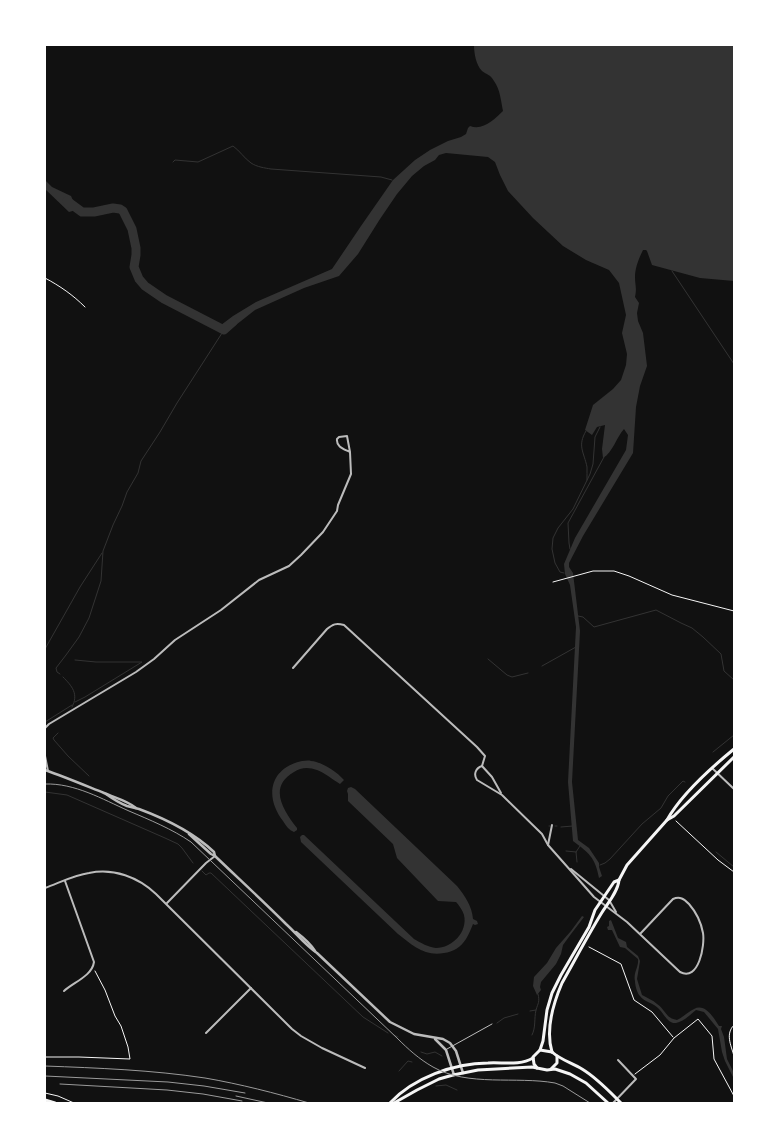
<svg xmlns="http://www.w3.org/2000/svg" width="779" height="1148" font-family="'Roboto Condensed',sans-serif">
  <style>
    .water { fill: #333 }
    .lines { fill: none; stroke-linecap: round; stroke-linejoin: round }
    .stream { stroke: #333; stroke-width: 1 }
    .river { stroke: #333; stroke-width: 9 }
    .path { stroke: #f5f5f5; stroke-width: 1 }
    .service { stroke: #bcbcbc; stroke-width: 1 }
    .minor { stroke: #bcbcbc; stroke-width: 2 }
    .tertiary { stroke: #bcbcbc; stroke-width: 2.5 }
    .secondary { stroke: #f5f5f5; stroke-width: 3 }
    .tram { stroke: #9a9a9a; stroke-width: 1 }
    .rail { stroke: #9a9a9a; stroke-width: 1 }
  </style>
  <rect width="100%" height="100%" fill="#111"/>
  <g class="water">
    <path d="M474,45h260v236l-34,-3 -48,-13 -5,-14 -1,-1h-3c-4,8 -8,18 -8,27 0,8 2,11 0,20l4,6 -2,10 1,8 5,12 4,33 -7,20 -4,21 -3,46 -50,83 -14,27v4l4,6 7,58 -8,151 6,58 11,8 10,15v4l3,9 -3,2c-4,-21 -10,-25 -26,-37l-5,-59 8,-155 -6,-42 -5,-11 -1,-10 11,-26 51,-88 2,-15 -4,-6c-8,9 -11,23 -21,29l-1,-9 3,-24 -8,2 -5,8 -7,-5 8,-25 20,-16 8,-9 5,-15 1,-11 -5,-21 4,-18 -7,-32 -10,-13 -23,-10 -23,-14 -30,-28 -25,-27 -8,-16 -5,-13 -7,-5 -42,-4 -7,2 -4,5 -11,6 -12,10 -15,18 -17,25 -22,35 -19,22 -35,12 -49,22 -28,22 -3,-2 -3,-5 12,-9 23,-14 76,-33 29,-43 32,-46 22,-20 15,-10 18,-9 13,-4 5,-3 2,-6 2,-2c13,5 25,-7 33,-15 -2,-10 -3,-22 -9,-30 -4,-7 -7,-6 -12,-10 -6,-6 -8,-18 -8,-26z"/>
    <polygon points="45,180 52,187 71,196 76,207 76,210 69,212 45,189"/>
    <path d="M302,761c3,0 6,-1 9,0 11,1 25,10 33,19l-4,4c-8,-5 -15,-11 -23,-14 -8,-3 -16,-3 -23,2 -26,15 -11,38 3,56v2l-3,2c-5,-2 -8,-6 -11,-11 -19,-25 -13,-53 19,-60z"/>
    <path d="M351,787l4,2 102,97c8,10 15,20 16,33l4,2 1,3 -3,1 -2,-1c-2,5 -4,10 -7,15 -5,8 -13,13 -22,14 -19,4 -32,-8 -46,-19l-97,-92 -1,-5 2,-2h2l110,104c7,4 14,8 22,9 16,0 32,-16 28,-33 -1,-4 -5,-10 -8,-13l-18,-1 -41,-43 -4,-14 -45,-43v-7l-1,-3 1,-3z"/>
    <polygon points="582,916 584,917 571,934 563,945 561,954 556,964 541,982 540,987 541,990 537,995 533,986 534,977 547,963 556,948 571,931"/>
    <path d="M611,920l7,18 8,4 1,5 11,9 2,5 -3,18 5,16c5,3 11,5 15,9 9,6 8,14 20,16 6,-3 11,-8 17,-11 11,-6 20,9 25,17h3l-1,3 3,8 3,22 7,14v6l-9,-18 -3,-9 -4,-23 -14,-17 -8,-2c-5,4 -13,12 -20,13 -8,1 -12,-9 -17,-14 -5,-6 -15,-7 -19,-13 -3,-3 -5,-11 -5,-15 -2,-8 4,-14 3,-22l-13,-11 -5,-1 -8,-17h-4l-1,-3 2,-1v-5z"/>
  </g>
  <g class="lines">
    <g class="stream">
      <path d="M173,162l2,-2 23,2 35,-16c7,5 11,12 18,17 6,4 14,5 20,6l110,8 11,3"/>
      <polyline points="672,271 734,364"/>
      <path d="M586,431c-9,15 -2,21 1,36 0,4 0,9 0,13"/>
      <polyline points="570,549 569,543 568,523 604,457"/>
      <polyline points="564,573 560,572 555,563 552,549 553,538 558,528 573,509 590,474 593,464 595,437 600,427"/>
      <polyline points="578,616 583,617 594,627 656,610 681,623 692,628 703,637 721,654 724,671 734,680"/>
      <polyline points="45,649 80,587 102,553"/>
      <polyline points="488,659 507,675 512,677 528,673"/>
      <polyline points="542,666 576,647"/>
      <polyline points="60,674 57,672 56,668 66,655 79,637 89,618 101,581 103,551 113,525 122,506 127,492 138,473 141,461 160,432 177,403 224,330"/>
      <path d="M63,677c9,9 16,17 9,30"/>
      <polyline points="75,702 85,697 142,662 96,662 75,660"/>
      <polyline points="45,722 72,705"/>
      <polyline points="58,733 53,738 54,740 68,756 89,776"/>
      <polyline points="713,752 734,735"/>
      <polyline points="45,792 67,795 165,838 178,844 182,848 193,863"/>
      <polyline points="549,826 550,826"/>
      <polyline points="555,826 557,826"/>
      <polyline points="561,827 573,826"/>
      <polyline points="566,851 576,852"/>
      <polyline points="716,852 734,867"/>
      <polyline points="577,862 576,852 580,846"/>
      <polyline points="600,865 605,863 610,859 642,824 661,808 668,796 683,781 685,782"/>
      <polyline points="202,871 206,875 209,873 211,873 363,1017 388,1033"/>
      <polyline points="530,1011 536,1010"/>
      <polyline points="497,1023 504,1018 518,1014"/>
      <polyline points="394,1035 398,1037"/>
      <path d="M532,1035c4,-8 2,-16 4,-25 2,-7 4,-8 2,-16"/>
      <polyline points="421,1052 427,1054 435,1052 442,1056"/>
      <polyline points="399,1071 408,1061 412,1062"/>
      <polyline points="436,1086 446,1085 457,1090"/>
    </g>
    <polyline class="river" points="67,201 82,212 94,212 113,208 120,209 123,211 132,229 136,248 136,255 134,267 139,279 145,286 164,299 224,330 233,322"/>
    <g class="path">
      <path d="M45,278c15,8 28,17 40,29"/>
      <polyline points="553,582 593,571 614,571 629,576 672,595 734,611"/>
      <polyline points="676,821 718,860 734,872"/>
      <polyline points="589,947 621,964 634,1000 652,1012 673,1037"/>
      <path d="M734,1025c-9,9 -3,20 0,31"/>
      <polyline points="45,1057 79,1057 130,1059 128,1047 121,1026 115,1016 105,990 95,971"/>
      <polyline points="635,1074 660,1055 674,1038 698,1019 712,1036 714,1059 734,1096"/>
      <polyline points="45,1093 58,1096 74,1103"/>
    </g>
    <polyline class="service" points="447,1049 492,1024"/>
    <g class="minor">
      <path d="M293,668l34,-39c6,-5 9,-6 17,-4l133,122 8,9 -3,10c-6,2 -9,8 -5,14l25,15 40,39 6,11 46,52 33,25 53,50c19,10 25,-27 23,-39 -2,-11 -7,-21 -14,-29 -5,-5 -9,-8 -16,-5l-33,35"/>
      <path d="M45,728l4,-4 87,-52 18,-13 21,-19 46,-30 38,-30 30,-14 12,-11 22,-23 14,-21 1,-6 13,-31 -1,-22 -3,-16 -8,1 -2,2c-1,8 7,10 13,13"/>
      <polyline points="45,756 48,771"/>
      <polyline points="482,766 492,777 501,793"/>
      <polyline points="712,768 734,789"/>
      <polyline points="548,845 552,825"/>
      <polyline points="571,869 609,900 616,912"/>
      <path d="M45,888c14,-5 29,-13 44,-15 25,-5 49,4 67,21l136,135 9,7 21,12 43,20"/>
      <polyline points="167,903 206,863 215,856"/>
      <path d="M64,991c10,-9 28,-15 30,-29l-29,-81"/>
      <polyline points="206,1033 251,988"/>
      <polyline points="613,1103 636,1079 618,1060"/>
    </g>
    <g class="tertiary">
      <path d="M45,770c20,7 39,15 59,23 11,5 22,7 32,15"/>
      <path d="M106,794c7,5 13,9 21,12 4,1 8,2 12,3 27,10 54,23 75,43l1,4"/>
      <path d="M189,834l22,20 4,2c24,23 48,45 71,68 11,10 19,21 31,29l73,69 24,12 29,5 7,4 6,8 7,22"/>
      <path d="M296,932c8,6 14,11 19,19"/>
      <polyline points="435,1039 446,1050 454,1075"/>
    </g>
    <g class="secondary">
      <polyline points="667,820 674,816 734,757"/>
      <polyline points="540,1050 552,1052"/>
      <path d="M552,1052c-7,-23 1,-48 10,-69 13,-23 25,-46 39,-69 6,-10 17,-22 18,-34"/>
      <path d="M552,1052c9,8 20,11 30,17 15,9 27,22 39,34"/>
      <path d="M537,1068l-3,-4 -1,-7 7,-7 3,-9 4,-31 5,-17 9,-18 28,-48 6,-17 19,-28 5,-2 8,-15 40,-45c14,-25 45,-53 67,-71"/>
      <polyline points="551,1069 557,1063 557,1056"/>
      <polyline points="45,1100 55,1103"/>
      <path d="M390,1103c23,-25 64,-40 98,-40 15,-1 31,3 45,-5"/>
      <polyline points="394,1103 417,1090 439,1079 453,1075 478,1070 532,1067 547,1070 555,1069 570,1074 586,1083 608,1103"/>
    </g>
    <path class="tram" d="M45,784c30,-1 57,15 84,27 21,9 43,18 62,31l206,196c11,11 22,21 36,29 35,20 83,9 122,16l8,3 27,17"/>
    <g class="rail">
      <path d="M45,1066c53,2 107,4 160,12 35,6 70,15 104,25"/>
      <polyline points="45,1076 168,1082 204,1086 245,1093"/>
      <polyline points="60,1084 167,1090 203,1094 242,1101"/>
      <polyline points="236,1096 268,1103"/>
    </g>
  </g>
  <rect width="779" height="1148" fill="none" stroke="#ffffff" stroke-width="92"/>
</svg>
